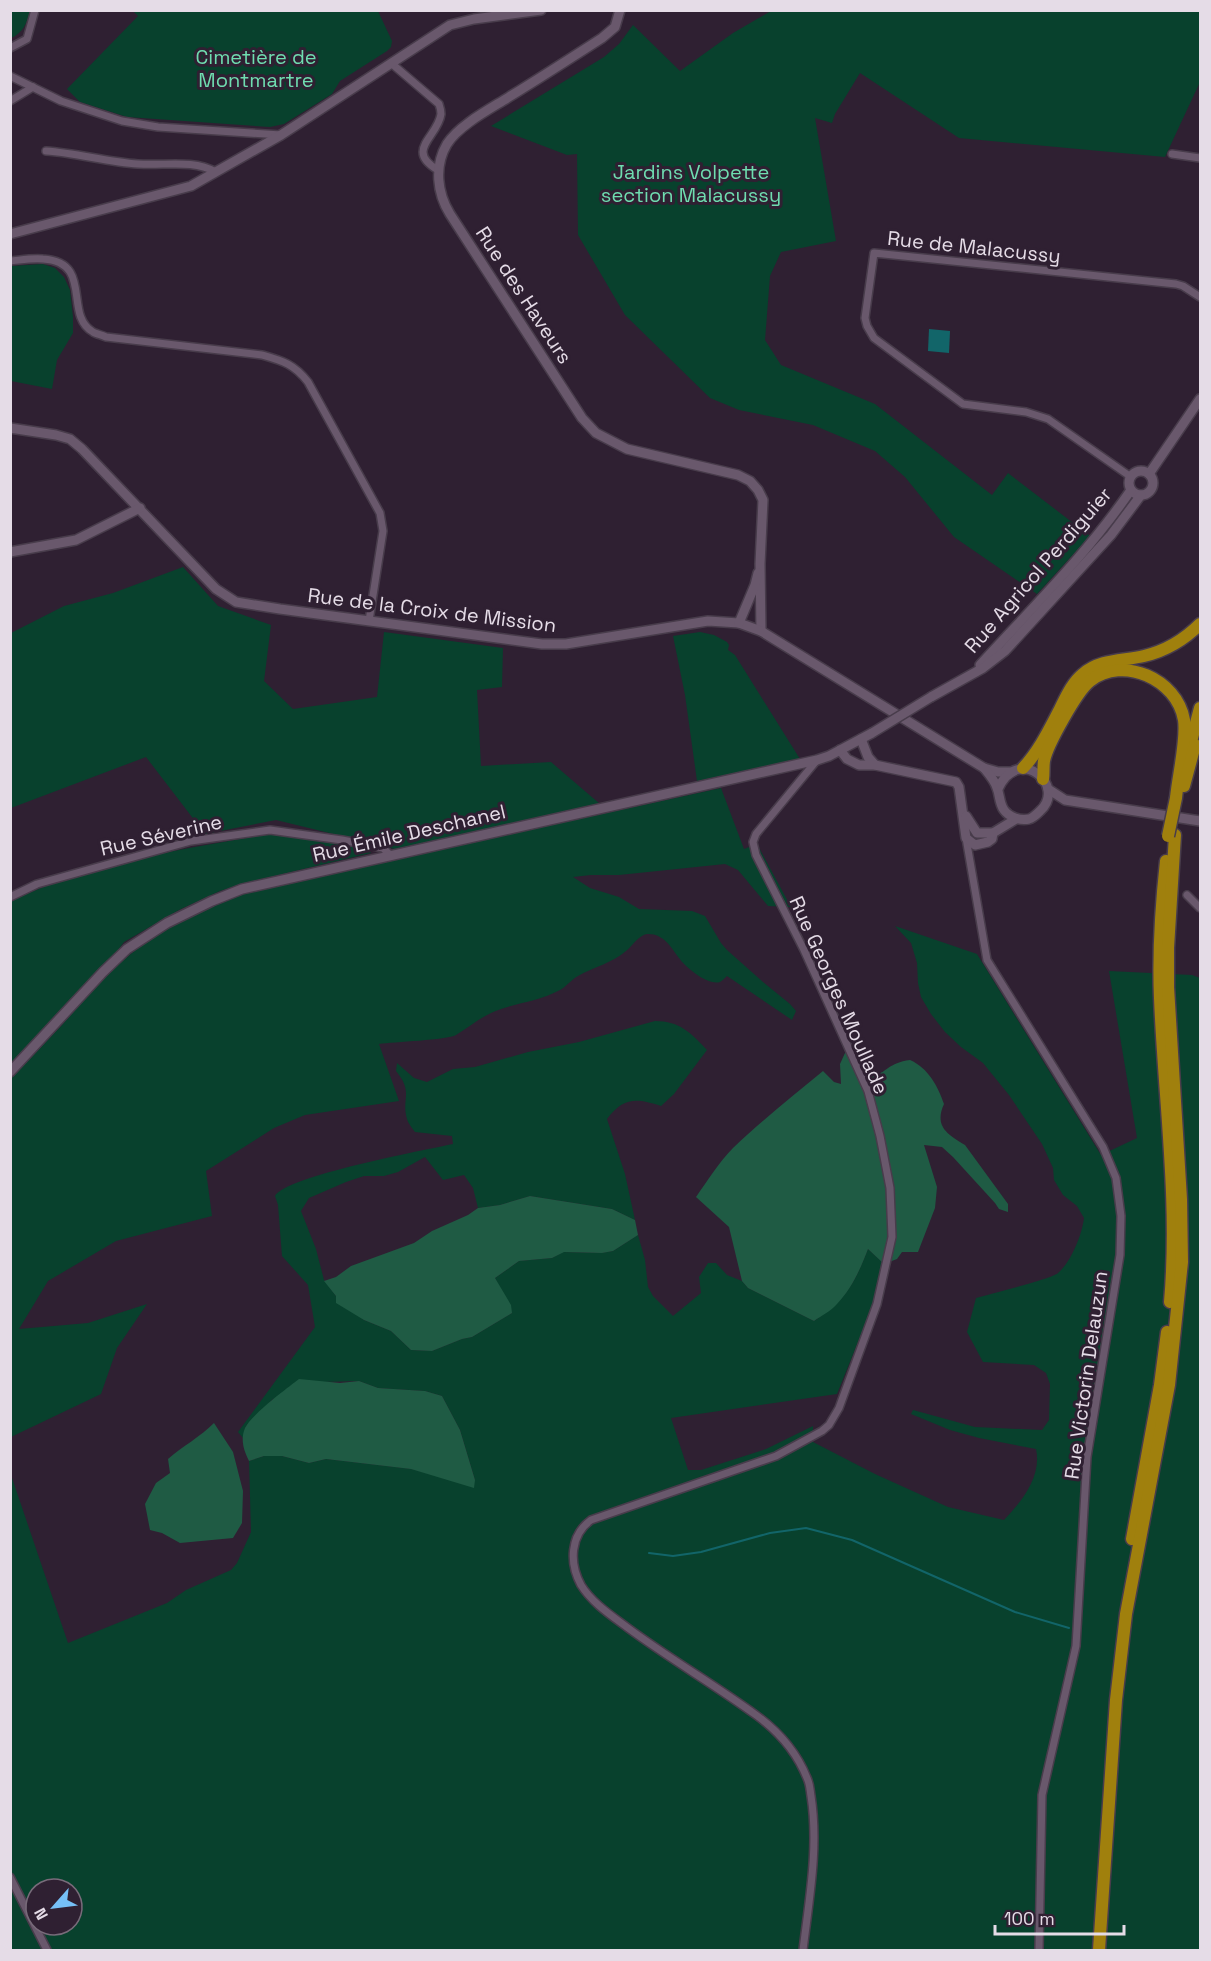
<svg xmlns="http://www.w3.org/2000/svg" width="1211" height="1961" font-family="'Space Grotesk',sans-serif">
  <style>
    .green { fill: #08412d; fill-rule: evenodd }
    .forest { fill: #1f5b44 }
    .water { fill: #126569 }
    .lines { fill: none; stroke-linecap: round; stroke-linejoin: round }
    .stream { stroke: #126569; stroke-width: 2 }
    .street-casing { stroke: #483c4b; stroke-width: 10 }
    .secondary-casing { stroke: #483c4b; stroke-width: 12 }
    .highway-casing { stroke: #483c4b; stroke-width: 15 }
    .street { stroke: #69586c; stroke-width: 7 }
    .secondary { stroke: #69586c; stroke-width: 9 }
    .highway { stroke: #a0800d; stroke-width: 12 }
    .secondary-bridge-casing { stroke: #483c4b; stroke-width: 12; stroke-linecap: butt }
    .highway-bridge-casing { stroke: #483c4b; stroke-width: 15; stroke-linecap: butt }
    .secondary-bridge { stroke: #69586c; stroke-width: 9 }
    .highway-bridge { stroke: #a0800d; stroke-width: 12 }
    .labels { text-anchor: middle; dominant-baseline: central; stroke-width: 6; stroke-linejoin: round; paint-order: stroke }
    .park-label { font-size: 20px; fill: #6fddb0; stroke: #2f2032 }
    .street-label { font-size: 20px; fill: #e5dce7; stroke: #2f2032 }
  </style>
  <rect width="100%" height="100%" fill="#2f2032"/>
  <g class="green">
    <path d="M10,11h20c-3,12 -7,22 -19,27z"/>
    <polygon points="133,11 378,11 392,41 391,47 387,51 340,81 332,94 284,124 270,127 127,117 80,102 67,89 138,16"/>
    <polygon points="771,11 1200,12 1200,82 1165,157 959,138 860,73 835,114 832,123 815,118 836,241 781,252 770,276 765,340 781,365 875,404 992,495 1008,473 1090,536 1037,594 954,537 905,477 875,451 813,425 739,410 710,398 625,315 578,235 577,154 567,155 491,126 604,57 619,44 633,25 680,71 733,33"/>
    <polygon points="43,264 55,268 64,277 70,290 73,317 73,333 57,360 52,389 11,381 11,266"/>
    <polygon points="183,567 218,606 271,625 264,681 293,709 377,697 384,632 503,648 502,687 477,690 481,766 551,762 600,804 395,849 276,820 205,834 146,757 11,808 11,633 64,606 113,593"/>
    <polygon points="700,632 714,635 727,642 729,645 728,650 735,655 800,759 697,781 685,695 673,636"/>
    <path d="M721,788l23,61 13,-5 34,63 -23,-1 -30,-36 -13,-6 -106,11h-28l-18,2 17,11 29,9 20,12 53,2 13,5 16,27 6,7 36,32 27,22 6,7 -4,9 -65,-44c-1,1 -5,5 -7,6 -12,4 -35,-15 -41,-24 -8,-11 -16,-25 -32,-24 -8,1 -15,12 -21,17 -14,12 -32,16 -48,25 -7,4 -11,10 -18,14 -22,12 -47,13 -69,23 -13,6 -23,15 -35,22 -9,5 -63,7 -77,9l20,57 -94,14 -31,13 -68,43 6,45 -96,25 -68,40 -29,48 69,-6 59,-19 -30,44 -16,46 -90,43v-359c17,-17 34,-35 51,-53 22,-25 44,-51 70,-72 34,-28 76,-49 117,-62z"/>
    <path d="M277,833l52,7 40,10 2,3 -126,30 -25,8 -41,19 -55,32 -12,16 -46,46 -55,62v-165c83,-39 176,-53 266,-68z"/>
    <path d="M895,926l82,28 124,201 36,-17 -28,-167 83,4 8,3v972h-1189l-1,-478 58,171 99,-40 19,-13 45,-20 6,-7 14,-31 -2,-71 15,-5h18l27,7 17,-4 86,10 22,6 41,5 -15,-50 -18,-34 -17,-5 -47,-3 -19,-7 -36,1 -50,17 -27,27 -3,12 -5,-6 77,-105 -7,-42 -26,-29 -4,-51 -3,-9c11,-20 150,-46 178,-52l-1,-8 -37,-4c-3,-4 -7,-9 -8,-13 -6,-21 7,-26 -11,-48l1,-8 17,15 13,4 26,-13 22,-2 53,-15 51,-10 76,-21c25,0 36,12 52,29l-33,44 -13,12c-25,-8 -37,-9 -54,13l18,55 10,46 -23,-11 -82,-13 -30,9 -22,3 -5,-20 -9,-13 -21,5 -18,-23 -27,15 -14,4h-20l-18,6 -37,16 -8,13 15,38 8,31 12,16 28,24 27,11 20,19 21,1 30,-12 10,-2 40,-24 -17,-35 24,-17 33,-3 11,-6 38,1 12,-2 25,-16 7,25 3,27 5,9 20,20 28,-23 -2,-16 9,-14h8l11,12 15,6 6,7 66,33c33,-23 39,-35 54,-72l16,15 -11,41 -36,89 -166,24 17,52h13l65,-21 47,-23v16l62,32 73,33 56,13c18,-19 38,-44 32,-71l-57,-11 -29,-8 -39,-16 2,-4 62,17 67,3 7,-10 1,-36 -4,-11 -12,-8 -51,-3 -16,-30 9,-34c13,-4 76,-19 82,-25 13,-11 24,-38 26,-55l-7,-12 -14,-11 -9,-15 -1,-12 -11,-24 -33,-49 -26,-32 -22,-16 -16,-15 -14,-18 -10,-17 -3,-14 -1,-20 -6,-20zM36,1889h36v36h-36z"/>
  </g>
  <g class="forest">
    <path d="M857,1052c28,41 18,12 53,8 18,8 28,26 34,44 -10,22 3,30 21,41l43,59v8l-9,-3 -4,-6 -42,-46 -11,-10 -18,-2 13,42 -2,21 -17,44h-16l-5,7 -13,5 -16,-15c-8,21 -16,39 -31,55 -6,7 -16,12 -23,17l-66,-33 -6,-7 -13,-54 -33,-30c12,-17 23,-35 37,-49 29,-28 60,-52 90,-77l11,11 7,2 -1,-20 5,-11z"/>
    <polygon points="530,1196 612,1209 635,1220 638,1235 613,1251 602,1253 564,1252 552,1258 519,1261 495,1278 511,1305 512,1313 472,1337 462,1339 432,1351 411,1350 391,1331 364,1320 336,1303 336,1296 324,1281 336,1277 351,1266 414,1243 432,1231 468,1215 478,1208 500,1205"/>
    <path d="M299,1379l41,4 19,-2 19,7 47,3 17,5 18,34 15,50 -1,8 -63,-19 -85,-10 -17,4 -27,-7h-18l-15,5c-5,-10 -9,-21 -4,-33 6,-13 41,-39 54,-49z"/>
    <path d="M214,1423l19,29 10,39 -1,32 -9,15 -53,5 -18,-10 -12,-3 -5,-26 11,-21 14,-10 -2,-14c15,-13 32,-22 46,-36z"/>
  </g>
  <polygon class="water" points="929,329 950,331 949,353 928,351"/>
  <g class="lines">
    <polyline class="stream" points="649,1553 673,1556 701,1552 770,1533 806,1528 852,1540 1015,1612 1069,1628"/>
    <g class="street-casing">
      <g id="street">
        <polyline points="10,48 27,39 35,10"/>
        <path d="M391,63l48,41c1,3 2,6 2,10 -3,23 -37,36 -3,56"/>
        <polyline points="10,76 61,101 122,121 158,127 281,135"/>
        <polyline points="10,101 33,87"/>
        <path d="M46,151c31,2 61,11 92,13 27,2 54,-5 78,8"/>
        <polyline points="1172,154 1200,158"/>
        <path d="M10,261c11,-1 22,-3 33,-2 51,3 20,56 50,73 3,2 9,3 13,5l156,18c21,6 32,9 46,27l72,131 3,18 -14,90"/>
        <polyline points="1131,477 1048,419 1026,412 963,404 874,338 867,326 865,318 874,253 1176,284 1183,286 1200,297"/>
        <polyline points="966,838 987,960 1103,1147 1116,1178 1121,1216 1120,1255 1087,1457 1076,1646 1042,1795 1039,1950"/>
        <polyline points="1187,895 1200,908"/>
        <polyline points="10,897 37,884 191,841 270,830 342,840 383,848 391,856"/>
        <polyline points="10,1877 47,1950"/>
        <path d="M803,1950c6,-50 16,-103 8,-154 -1,-6 -1,-12 -4,-18 -10,-25 -29,-47 -51,-63 -41,-30 -86,-56 -128,-87 -16,-12 -36,-25 -47,-43 -12,-22 -11,-50 10,-65l185,-64 46,-25 7,-6 10,-17 38,-104 15,-67 -2,-49 -10,-52 -12,-45 -64,-141 -48,-95 -3,-13 3,-8 61,-74"/>
      </g>
    </g>
    <g class="secondary-casing">
      <g id="secondary">
        <path d="M620,10l-5,17 -13,11c-31,20 -62,40 -93,59 -19,12 -50,28 -62,47 -13,22 -10,49 3,70l132,204 14,15 31,16 111,26 12,6 8,9 5,10 -3,64 1,67"/>
        <polyline points="10,234 191,186 281,135 450,25 474,19 541,10"/>
        <polyline points="10,428 56,435 70,439 82,449 216,589 236,602 280,609 542,644 566,644 708,621 739,623 761,631 984,768 998,772 1012,772"/>
        <circle cx="1141" cy="483" r="12"/>
        <polyline points="1149,474 1200,399"/>
        <polyline points="10,552 76,540 140,508"/>
        <polyline points="739,623 755,585 758,573"/>
        <path d="M980,665c52,-57 107,-111 151,-175"/>
        <polyline points="931,697 983,668 1005,651 1111,535 1141,495"/>
        <polyline points="861,739 868,757 875,765"/>
        <polyline points="840,750 847,759 859,765 875,765 956,782 959,787 966,838 975,845 988,842 992,839 993,833 1016,819"/>
        <path d="M984,768c5,6 11,13 13,20 3,7 2,15 7,22 5,7 16,11 25,9 4,-1 8,-5 11,-8 28,-26 -22,-67 -42,-22"/>
        <polyline points="1048,789 1065,800 1200,821"/>
        <polyline points="966,816 977,833 993,833"/>
        <polyline points="10,1072 103,972 127,949 167,923 212,901 242,889 817,760 829,756 872,733"/>
      </g>
    </g>
    <g class="highway-casing">
      <g id="highway">
        <polyline points="1188,753 1200,708"/>
        <path d="M1023,768c16,-17 26,-38 37,-59 6,-12 12,-26 23,-35 17,-15 40,-13 61,-18 21,-5 41,-17 56,-32"/>
        <path d="M1043,779c1,-6 0,-12 1,-18 3,-16 33,-70 46,-80 33,-26 87,-2 94,39 3,20 -6,56 -8,78"/>
        <polyline points="1184,786 1195,745"/>
        <path d="M1166,861c-5,46 -8,91 -6,137 4,101 19,203 10,304"/>
        <polyline points="1132,1539 1160,1385 1167,1332"/>
        <polyline points="1099,1950 1116,1700 1126,1614 1169,1385 1182,1262 1181,1199 1168,987 1168,948 1175,835"/>
      </g>
    </g>
    <use href="#street" class="street"/>
    <use href="#secondary" class="secondary"/>
    <use href="#highway" class="highway"/>
    <g class="secondary-bridge-casing">
      <polyline id="secondary-bridge" points="872,733 931,697"/>
    </g>
    <g class="highway-bridge-casing">
      <polyline id="highway-bridge" points="1168,836 1176,798"/>
    </g>
    <use href="#secondary-bridge" class="secondary-bridge"/>
    <use href="#highway-bridge" class="highway-bridge"/>
  </g>
  <g class="labels">
    <g class="park-label">
      <text x="256" y="57">Cimetière de<tspan x="256" dy="23">Montmartre</tspan></text>
      <text x="691" y="172">Jardins Volpette<tspan x="691" dy="23">section Malacussy</tspan></text>
    </g>
    <g class="street-label">
      <text transform="translate(974 247) rotate(6)">Rue de Malacussy</text>
      <text transform="translate(524 295) rotate(57)">Rue des Haveurs</text>
      <text transform="translate(1038 570) rotate(-49)">Rue Agricol Perdiguier</text>
      <text transform="translate(432 610) rotate(7)">Rue de la Croix de Mission</text>
      <text transform="translate(409 833) rotate(-13)">Rue Émile Deschanel</text>
      <text transform="translate(161 835) rotate(-13)">Rue Séverine</text>
      <text transform="translate(839 995) rotate(66)">Rue Georges Moullade</text>
      <text transform="translate(1086 1375) rotate(-82)">Rue Victorin Delauzun</text>
    </g>
  </g>
  <rect width="1211" height="1961" fill="none" stroke="#e5dce7" stroke-width="24"/>
  <g transform="translate(54 1907) rotate(242)"><circle r="28" fill="#2f2032" stroke="#786b7a" stroke-width="1.5"/>
  <path d="M0-4.5L10 22L0 15L-10 22Z" fill="#76c0f7"/>
  <text y="-9" font-size="16" font-weight="bold" text-anchor="middle" fill="#e5dce7">N</text>
  </g>
  <path d="M995 1925v9h129v-9" fill="none" stroke="#e5dce7" stroke-width="3"/>
  <text x="1004" y="1925" font-size="18" fill="#e5dce7" stroke="#2f2032" stroke-width="4.5" paint-order="stroke">100 m</text>
</svg>
